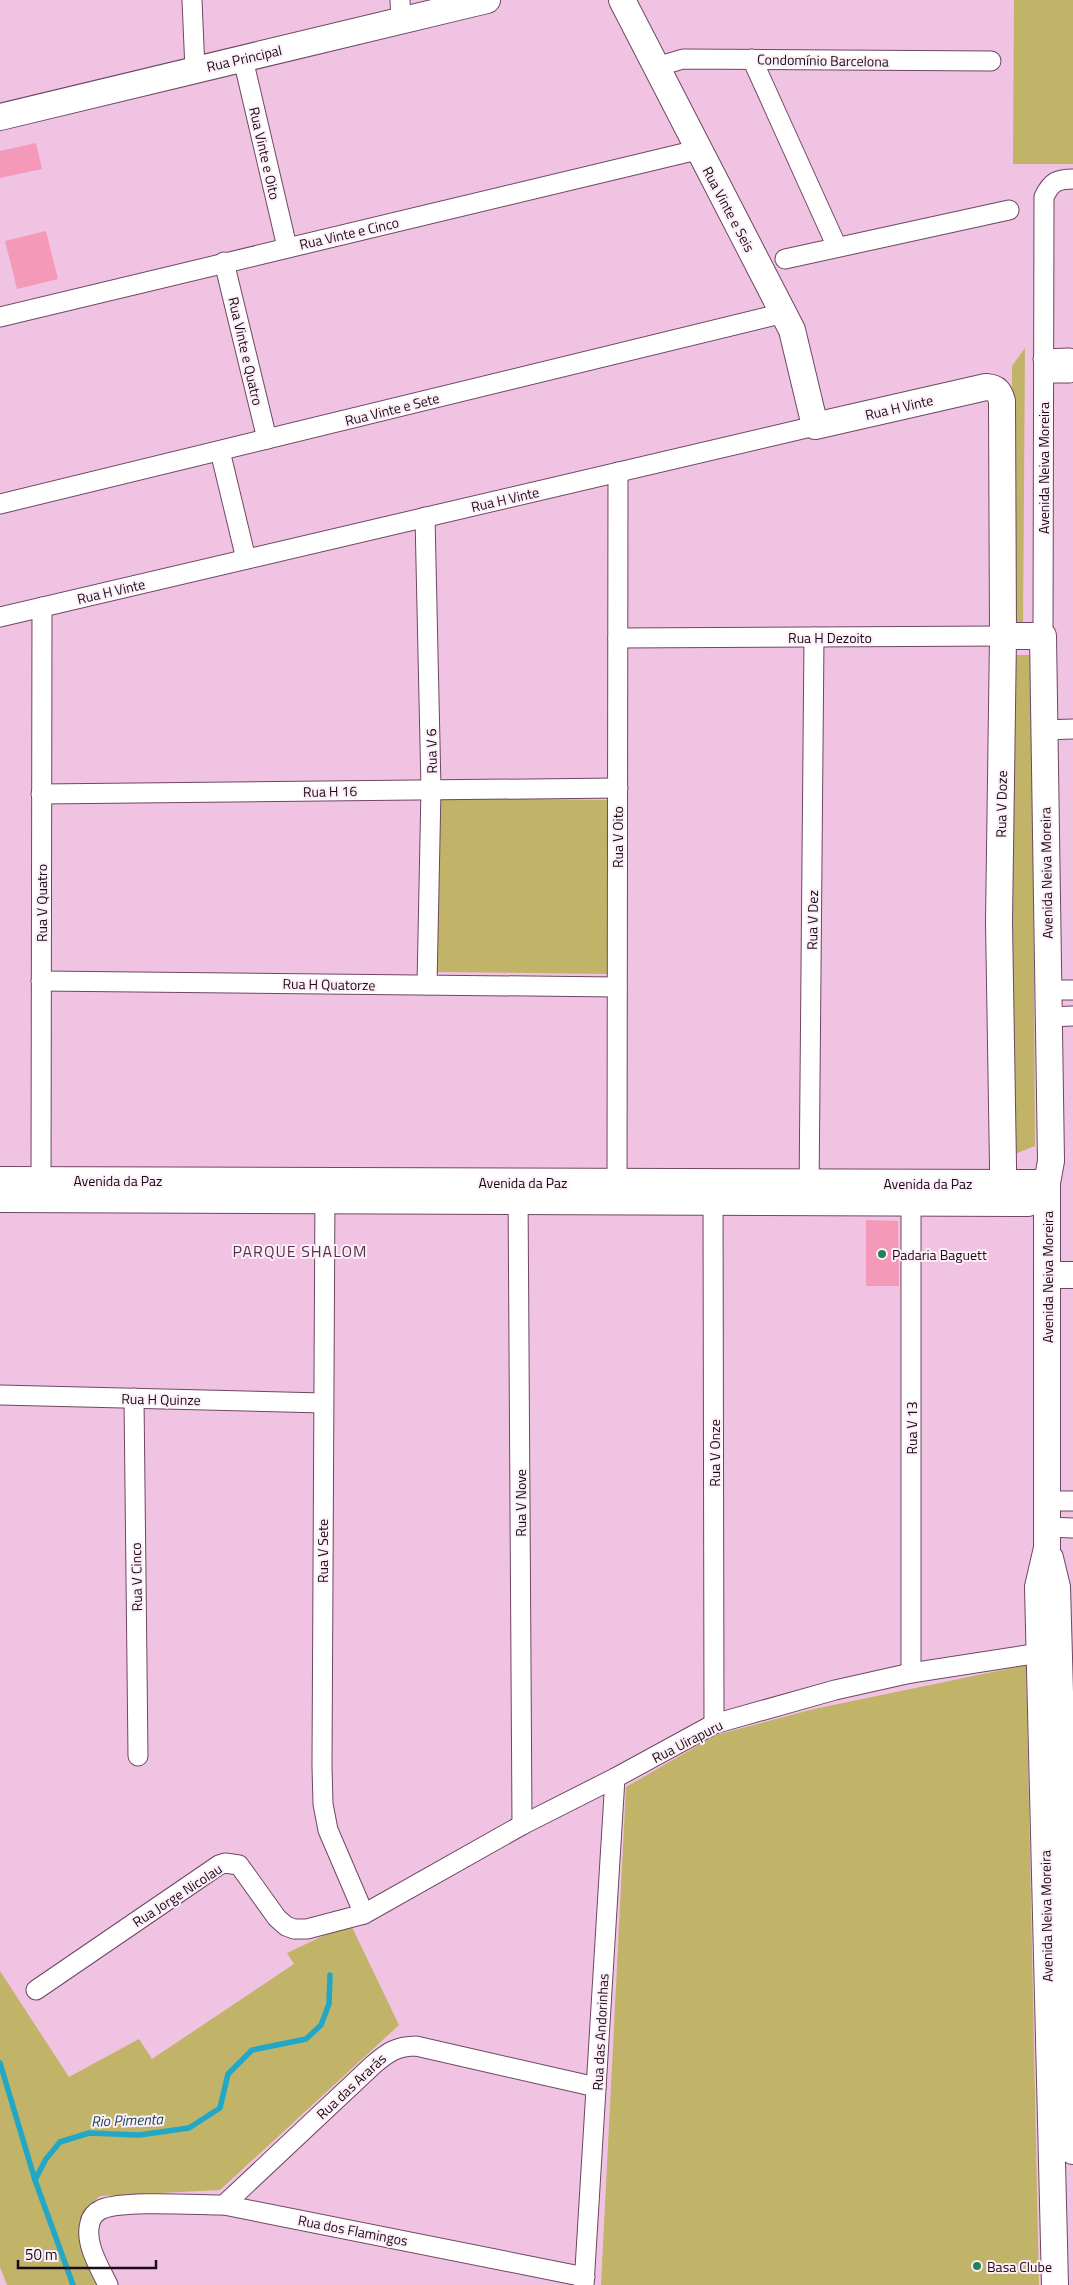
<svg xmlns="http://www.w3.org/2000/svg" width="1073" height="2285" font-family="'Titillium Web',sans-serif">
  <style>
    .green { fill: #c1b367 }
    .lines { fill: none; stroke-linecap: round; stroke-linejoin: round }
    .stream { stroke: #23a7c6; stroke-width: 5.5 }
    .building { fill: #f499b7 }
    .street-casing { stroke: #6e4762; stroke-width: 21 }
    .secondary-casing { stroke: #6e4762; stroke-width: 28 }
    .street { stroke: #fff; stroke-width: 19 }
    .secondary { stroke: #fff; stroke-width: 26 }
    .poi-dot { fill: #268156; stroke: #fdeff8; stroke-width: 2 }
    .labels { text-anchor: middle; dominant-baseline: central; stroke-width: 4; stroke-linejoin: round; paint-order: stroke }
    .street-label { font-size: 14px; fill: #1b0b16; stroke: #fdeff8 }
    .poi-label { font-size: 14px; fill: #1b0b16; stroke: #fdeff8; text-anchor: start }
    .water-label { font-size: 15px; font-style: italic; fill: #184b59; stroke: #fdeff8 }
    .quarter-label { font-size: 16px; letter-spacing: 1px; fill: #58324d; stroke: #fdeff8 }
  </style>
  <rect width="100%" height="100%" fill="#f1c3e2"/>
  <g class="green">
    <polygon points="1014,0 1073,0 1073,164 1013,164"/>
    <polygon points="1025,348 1023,627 1011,627 1012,366"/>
    <polygon points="1012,655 1032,655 1035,1146 1010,1156"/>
    <polygon points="438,798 609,800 607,974 436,972"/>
    <polygon points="1026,1665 1039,2285 601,2285 626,1787 716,1735 814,1709"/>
    <path d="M350,1923l49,102 -179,165 -120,6c-4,4 -12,8 -15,13 -15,25 2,54 12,76h-90l-7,-18v-296l69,106 70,-38 13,20 142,-95 -7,-11z"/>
  </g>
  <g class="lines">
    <g class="stream">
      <polyline points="0,2063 35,2180 73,2285"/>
      <polyline points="35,2180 46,2159 60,2142 89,2133 139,2135 189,2128 220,2108 228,2074 252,2050 306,2039 321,2025 329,2004 330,1975"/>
    </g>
  </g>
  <g class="building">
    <polygon points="36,143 42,169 0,178 0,151"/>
    <polygon points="46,231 58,279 17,289 5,241"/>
    <polygon points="866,1220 898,1221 899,1286 866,1286"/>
  </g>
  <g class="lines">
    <g class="street-casing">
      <g id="street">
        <polyline points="192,0 195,70"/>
        <polyline points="400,0 401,21"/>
        <polyline points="243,59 287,247"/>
        <polyline points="752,59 837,247"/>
        <polyline points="656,67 683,59 991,61"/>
        <polyline points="785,259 1009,210"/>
        <polyline points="224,262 267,439"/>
        <polyline points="0,317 697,150"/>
        <polyline points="1043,359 1069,358"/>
        <polyline points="1044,373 1069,373"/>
        <polyline points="220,451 246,559"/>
        <polyline points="0,504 784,313"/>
        <polyline points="425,517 431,789 427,985"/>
        <polyline points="0,617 815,426"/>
        <path d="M1043,636l1,-439c7,-15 13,-18 29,-18"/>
        <polyline points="618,638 1003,636"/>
        <polyline points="1043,730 1073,729"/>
        <polyline points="41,794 618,788"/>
        <polyline points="41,981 617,987"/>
        <polyline points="1048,990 1073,990"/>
        <polyline points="1048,1017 1073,1016"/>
        <polyline points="325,1188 322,1766 323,1804 328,1830 364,1914"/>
        <polyline points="518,1189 522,1825"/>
        <polyline points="713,1190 714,1724"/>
        <polyline points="41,1191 42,607"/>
        <polyline points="617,1193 618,472"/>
        <polyline points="809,1193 814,637"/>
        <polyline points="0,1395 323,1403"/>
        <polyline points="134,1398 138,1756"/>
        <polyline points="1047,1501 1073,1501"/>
        <polyline points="1047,1527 1073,1528"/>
        <polyline points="911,1673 911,1190"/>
        <polyline points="36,1990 219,1865 225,1863 239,1865 277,1918 286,1926 294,1929 307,1929 364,1914 522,1825 615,1778 714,1724 835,1690 911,1673 1040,1653"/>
        <path d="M224,2205l149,-140c14,-12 23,-19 43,-19l180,41"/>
        <path d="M108,2285c-8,-17 -24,-42 -18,-62 1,-6 6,-11 12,-14 23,-9 95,-4 122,-4l361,72"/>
        <polyline points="584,2285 615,1778"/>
      </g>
    </g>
    <g class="secondary-casing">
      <g id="secondary">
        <path d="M622,0l170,330 23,96 171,-39c11,1 13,4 16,14l1,235 -4,286 4,243v17l10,21"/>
        <polyline points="0,117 487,0"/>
        <polyline points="1003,636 1043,636 1051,1161 1047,1183 1047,1548 1038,1587 1055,2285"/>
        <polyline points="0,1180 1047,1183"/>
        <polyline points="0,1199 1028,1203"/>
        <polyline points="1047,1275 1073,1275"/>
        <polyline points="1050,1558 1057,1587 1073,2151"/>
      </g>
    </g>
    <use href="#street" class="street"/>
    <use href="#secondary" class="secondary"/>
  </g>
  <g class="poi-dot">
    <circle cx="882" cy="1254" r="5"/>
    <circle cx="977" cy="2266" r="5"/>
  </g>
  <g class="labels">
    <g class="street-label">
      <text transform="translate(244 58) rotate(-13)">Rua Principal</text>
      <text transform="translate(823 60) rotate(1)">Condomínio Barcelona</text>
      <text transform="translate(265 153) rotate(77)">Rua Vinte e Oito</text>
      <text transform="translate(729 209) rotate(62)">Rua Vinte e Seis</text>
      <text transform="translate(349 233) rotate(-13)">Rua Vinte e Cinco</text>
      <text transform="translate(246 351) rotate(77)">Rua Vinte e Quatro</text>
      <text transform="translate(899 407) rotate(-13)">Rua H Vinte</text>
      <text transform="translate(392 409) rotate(-14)">Rua Vinte e Sete</text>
      <text transform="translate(1043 468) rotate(-90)">Avenida Neiva Moreira</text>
      <text transform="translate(505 499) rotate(-13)">Rua H Vinte</text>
      <text transform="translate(111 591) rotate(-13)">Rua H Vinte</text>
      <text x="830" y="637">Rua H Dezoito</text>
      <text transform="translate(431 751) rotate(-91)">Rua V 6</text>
      <text transform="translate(330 791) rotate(-1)">Rua H 16</text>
      <text transform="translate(1001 804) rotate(-89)">Rua V Doze</text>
      <text transform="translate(617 837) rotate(-90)">Rua V Oito</text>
      <text transform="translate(1046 873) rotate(-91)">Avenida Neiva Moreira</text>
      <text transform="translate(41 903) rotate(-90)">Rua V Quatro</text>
      <text transform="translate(812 920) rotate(-89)">Rua V Dez</text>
      <text transform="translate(329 984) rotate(1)">Rua H Quatorze</text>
      <text x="118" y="1180">Avenida da Paz</text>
      <text x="523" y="1182">Avenida da Paz</text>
      <text x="928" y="1183">Avenida da Paz</text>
      <text transform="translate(1047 1277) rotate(-90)">Avenida Neiva Moreira</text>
      <text transform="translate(161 1399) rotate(1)">Rua H Quinze</text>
      <text transform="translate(911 1428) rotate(-90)">Rua V 13</text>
      <text transform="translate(714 1453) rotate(-90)">Rua V Onze</text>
      <text transform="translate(520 1503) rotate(-90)">Rua V Nove</text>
      <text transform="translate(322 1551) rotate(-90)">Rua V Sete</text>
      <text transform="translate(136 1577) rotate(-91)">Rua V Cinco</text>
      <text transform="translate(687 1741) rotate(-27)">Rua Uirapuru</text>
      <text transform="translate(177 1895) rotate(-33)">Rua Jorge Nicolau</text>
      <text transform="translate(1046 1916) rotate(-91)">Avenida Neiva Moreira</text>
      <text transform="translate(600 2032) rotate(-87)">Rua das Andorinhas</text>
      <text transform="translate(351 2086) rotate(-43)">Rua das Ararás</text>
      <text transform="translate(353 2230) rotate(11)">Rua dos Flamingos</text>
    </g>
    <g class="poi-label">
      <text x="892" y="1254">Padaria Baguett</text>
      <text x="987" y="2266">Basa Clube</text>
    </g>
    <g class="water-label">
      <text transform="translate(127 2120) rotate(-2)">Rio Pimenta</text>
    </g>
    <g class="quarter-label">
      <text x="300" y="1251">PARQUE SHALOM</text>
    </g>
  </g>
  <path d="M18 2260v8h138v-8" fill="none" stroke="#1b0b16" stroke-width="2.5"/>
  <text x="25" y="2260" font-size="15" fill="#1b0b16" stroke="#fdeff8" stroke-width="4" paint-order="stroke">50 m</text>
</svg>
